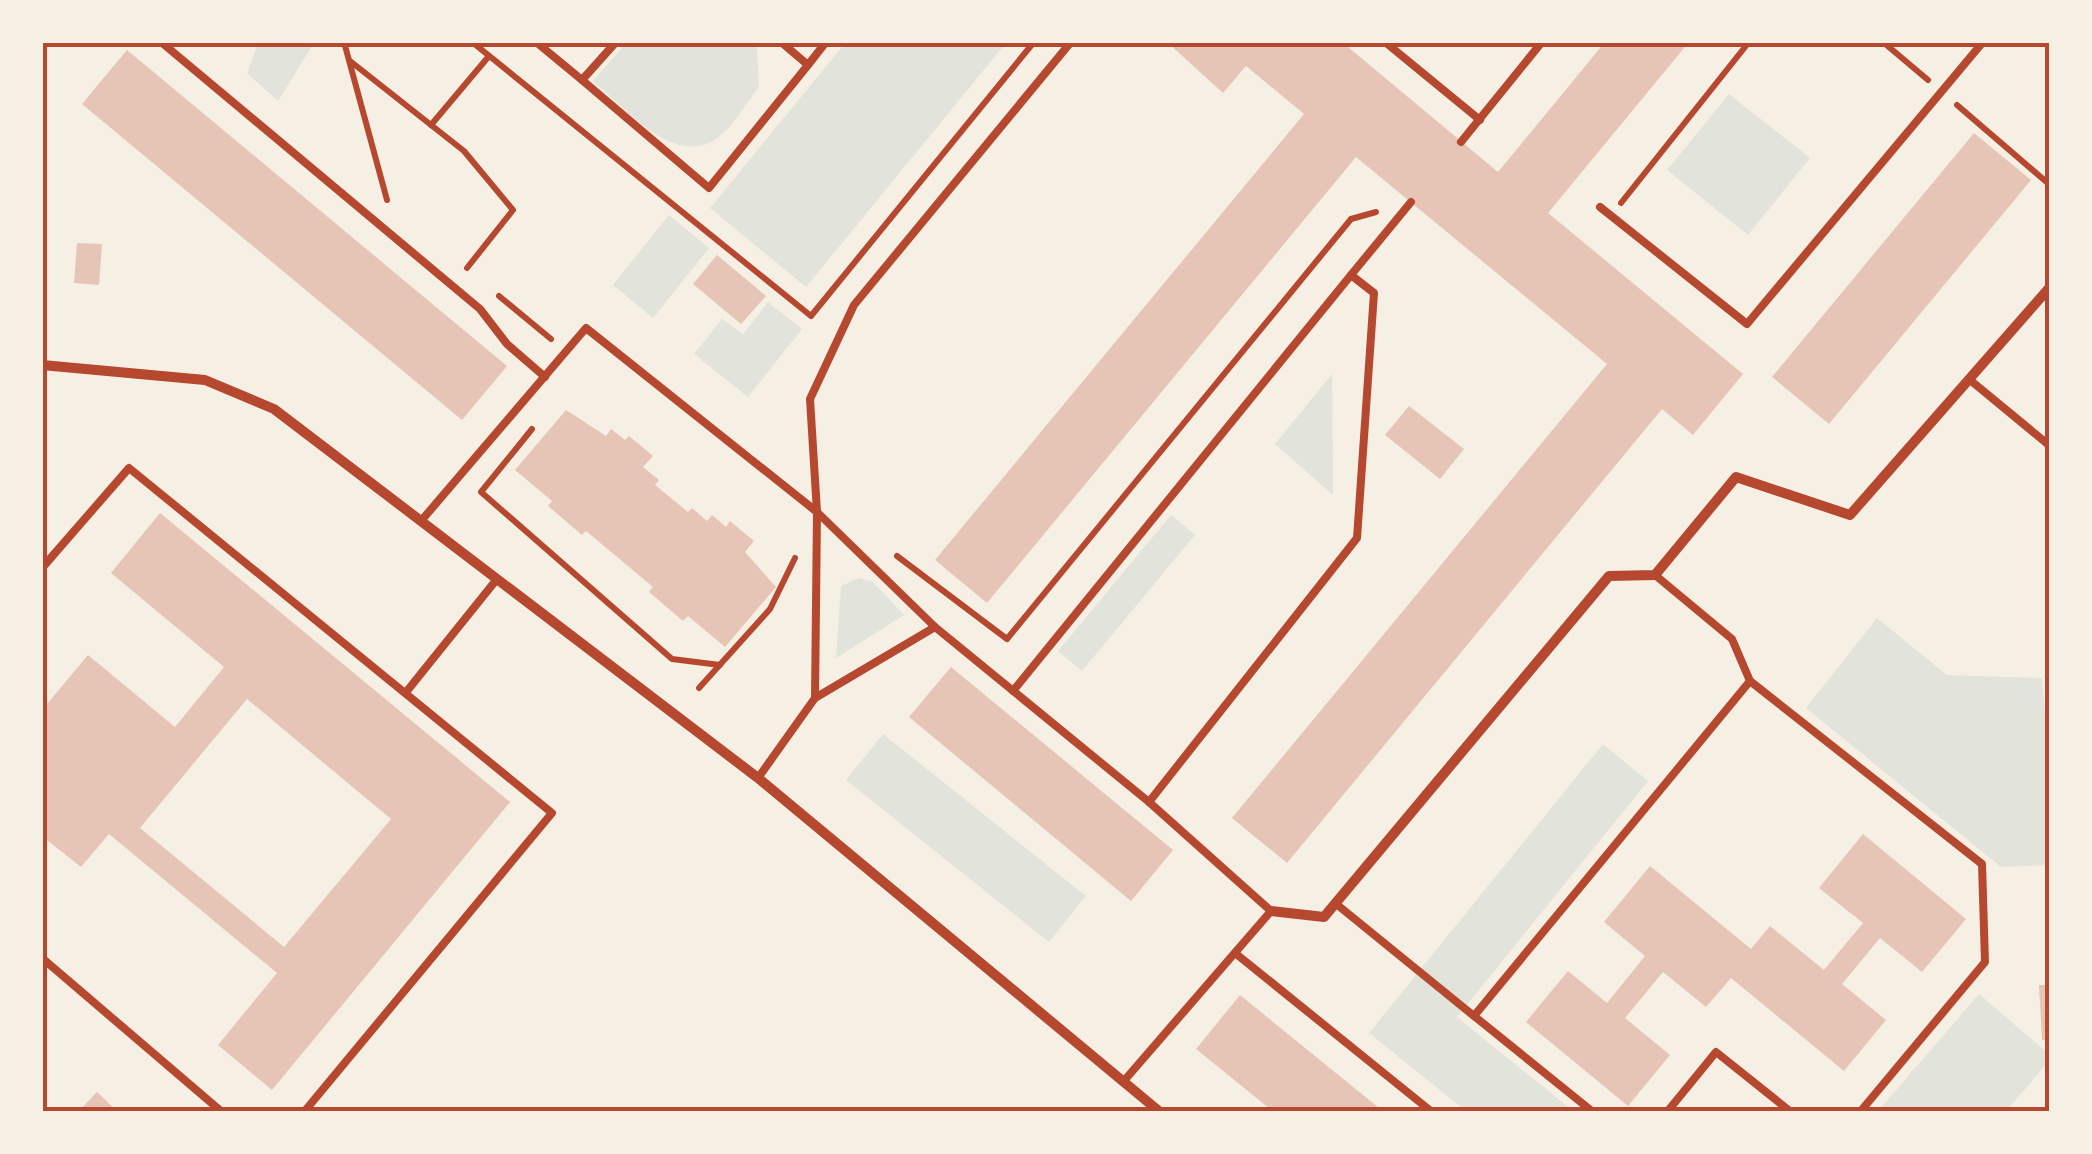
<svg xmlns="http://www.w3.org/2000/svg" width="2092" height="1154" font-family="Inter,sans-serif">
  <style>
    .green { fill: #e2e4dc }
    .building { fill: #e6c5b7; fill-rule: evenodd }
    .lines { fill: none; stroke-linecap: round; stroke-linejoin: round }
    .path { stroke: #b5482f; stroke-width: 6 }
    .service { stroke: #b5482f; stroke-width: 8 }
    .minor { stroke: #b5482f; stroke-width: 10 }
    .neatline { fill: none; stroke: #b5482f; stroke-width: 4 }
  </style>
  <rect width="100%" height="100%" fill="#f6efe4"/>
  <g class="green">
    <polygon points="846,42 1006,43 806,287 710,208"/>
    <polygon points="258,43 314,43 278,101 247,73"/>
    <path d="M626,43h125l6,5 2,39c-13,16 -29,45 -46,54 -43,24 -90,-36 -120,-60z"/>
    <polygon points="1729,94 1810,158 1748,235 1667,170"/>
    <polygon points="669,215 709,248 653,318 613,285"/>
    <polygon points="768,302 802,329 748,397 694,354 722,319 743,334"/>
    <polygon points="1332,374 1333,495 1275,444"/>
    <polygon points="1171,515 1195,535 1082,671 1058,651"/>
    <polygon points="859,578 873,582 904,615 836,658 841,586"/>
    <polygon points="1877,618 1947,675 2042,678 2050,768 2049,865 2001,867 1806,708"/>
    <polygon points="883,734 1086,896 1049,942 846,780"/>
    <polygon points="1603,744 1648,781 1457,1017 1573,1111 1466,1111 1369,1033"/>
    <polygon points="1979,994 2049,1054 2049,1061 2006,1111 1878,1111"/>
  </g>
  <g class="building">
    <polygon points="1167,42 1342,42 1498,172 1605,42 1689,42 1548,213 1743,374 1693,435 1662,409 1287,863 1232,818 1607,364 1356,157 987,603 935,560 1304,114 1246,66 1223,93"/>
    <polygon points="127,50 507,366 462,420 82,104"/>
    <polygon points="1974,133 2031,180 1829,424 1772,377"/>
    <polygon points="77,243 102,244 99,285 74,283"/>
    <polygon points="717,255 766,296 741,324 693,284"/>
    <polygon points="1409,406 1464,449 1440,479 1385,435"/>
    <polygon points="566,410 606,436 611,429 625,440 629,436 653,456 643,467 659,480 655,485 688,512 692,508 707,521 712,515 726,527 730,521 754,541 745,552 776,587 725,647 688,616 683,621 649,592 653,587 586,531 582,535 548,506 552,501 515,470"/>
    <path d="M160,513l350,289 -238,288 -54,-45 59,-72 -168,-139 -28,33 -39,-31v-126l46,-55 87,72 49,-60 -113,-94zM247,699l144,120 -107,128 -144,-119z"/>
    <polygon points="951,667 1173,850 1131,901 909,717"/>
    <polygon points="1863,834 1966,919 1922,972 1880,938 1842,984 1886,1020 1844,1071 1731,978 1706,1007 1663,972 1625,1018 1670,1055 1628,1106 1526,1022 1568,971 1607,1003 1645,956 1604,922 1650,866 1751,949 1770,926 1824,970 1863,923 1819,888"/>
    <polygon points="2039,985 2050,985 2050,1040 2042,1040"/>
    <polygon points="1240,995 1384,1112 1274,1112 1196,1049"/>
    <polygon points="97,1092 118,1112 78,1112"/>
  </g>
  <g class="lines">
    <g class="path">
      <polyline points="344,42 387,200"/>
      <polyline points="472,42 811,316 1034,42"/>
      <polyline points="1883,42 1928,80"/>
      <polyline points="350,61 464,151 513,210 467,268"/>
      <polyline points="1957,105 2050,185"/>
      <polyline points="431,125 489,56"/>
      <polyline points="1621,203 1749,42"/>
      <polyline points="499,296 551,339"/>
      <polyline points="532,429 481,492 672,659 720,665"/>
      <polyline points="897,556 1007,639 1351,219 1376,212"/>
      <polyline points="699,688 770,609 795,558"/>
    </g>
    <g class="service">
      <polyline points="161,42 480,309 507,344 545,377"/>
      <polyline points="536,42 582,80 616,42"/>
      <polyline points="781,42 808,65 826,42"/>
      <polyline points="1385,42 1480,120"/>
      <polyline points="582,80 709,188 808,65"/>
      <polyline points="1461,142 1542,42"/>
      <polyline points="1600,207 1747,324 1983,42"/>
      <polyline points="1970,380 2050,446"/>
      <polyline points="421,521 586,328 817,512 935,627"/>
      <polyline points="42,568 129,468 552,813 304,1112"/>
      <polyline points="1655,575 1732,639 1750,681 1982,864 1985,962 1860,1112"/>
      <polyline points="407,691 497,579"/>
      <polyline points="1013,691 1351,275"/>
      <polyline points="815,698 935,627 1149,802 1271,911 1123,1082"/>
      <polyline points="758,778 815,698 817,512 810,399 854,305 1071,42"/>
      <polyline points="1149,802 1357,538 1374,293 1351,275 1411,202"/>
      <polyline points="1335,903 1474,1016"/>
      <polyline points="1235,953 1432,1112"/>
      <polyline points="42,958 222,1112"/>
      <polyline points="1593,1112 1474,1016 1750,681"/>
      <polyline points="1667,1112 1716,1052 1791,1112"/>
    </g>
    <g class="minor">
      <polyline points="42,365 205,380 274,409 758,778 1160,1112"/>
      <polyline points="1271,911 1324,917 1609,576 1655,575 1736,477 1850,515 2050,287"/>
    </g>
  </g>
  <rect width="2092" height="1154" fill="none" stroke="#f6efe4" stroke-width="90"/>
  <rect x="45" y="45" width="2002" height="1064" class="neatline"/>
</svg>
